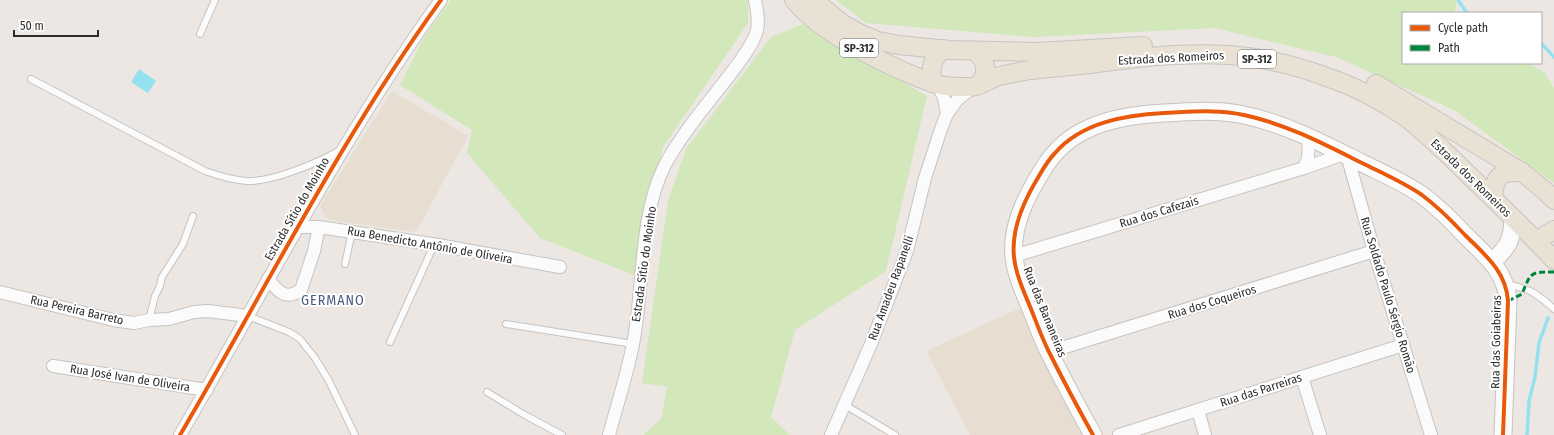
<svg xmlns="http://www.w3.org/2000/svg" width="1554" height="435" font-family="'Fira Sans Condensed',sans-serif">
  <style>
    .education { fill: #e7ddd0 }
    .green { fill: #d2e7ba }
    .water { fill: #94e2ef }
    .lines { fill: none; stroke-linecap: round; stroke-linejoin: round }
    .stream { stroke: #94e2ef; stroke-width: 3.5 }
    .lane-casing { stroke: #c5c4c3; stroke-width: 8 }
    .street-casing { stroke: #c5c4c3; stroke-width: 14 }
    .secondary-casing { stroke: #c5c4c3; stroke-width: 19 }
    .primary-casing { stroke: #c6c4c3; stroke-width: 20 }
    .lane { stroke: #fcfbfb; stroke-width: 6 }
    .street { stroke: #fcfbfb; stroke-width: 12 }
    .secondary { stroke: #fcfbfb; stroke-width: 17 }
    .primary { stroke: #e9e1d4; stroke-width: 18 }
    .quiet { stroke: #00873e; stroke-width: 3; stroke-dasharray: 6 3; stroke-linecap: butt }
    .cycleway-casing { stroke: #fff; stroke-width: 6 }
    .cycleway { stroke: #e8590c; stroke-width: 4 }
    .labels { text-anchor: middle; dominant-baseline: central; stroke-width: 4; stroke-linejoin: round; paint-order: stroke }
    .shield { fill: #fff; stroke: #6c6c6c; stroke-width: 1 }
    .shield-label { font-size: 11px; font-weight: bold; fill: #2d2d2d }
    .street-label { font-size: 12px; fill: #2d2d2d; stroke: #fff }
    .quarter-label { font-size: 14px; letter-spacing: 1px; fill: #4a5a80; stroke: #fff }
  </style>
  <rect width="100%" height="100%" fill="#ece7e2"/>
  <g class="education">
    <polygon points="392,91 468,136 416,232 336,221 326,217 320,206"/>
    <polygon points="1020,308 1045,356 1085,435 970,435 926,351"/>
  </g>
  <g class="green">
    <polygon points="451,0 748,0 748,23 663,147 634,275 540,238 467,153 472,130 400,85 424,37"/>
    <polygon points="836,0 1456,0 1455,13 1403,13 1403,63 1528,63 1545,73 1554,88 1554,183 1454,110 1336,57 1214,28 1034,37 866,23"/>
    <polygon points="804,24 927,96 886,271 795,330 771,417 790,435 643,435 661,419 667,387 642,383 668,201 686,149 771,37"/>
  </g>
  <polygon class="water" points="139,69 156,81 148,93 131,82"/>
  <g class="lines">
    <g class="stream">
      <polyline points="1458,0 1467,13"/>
      <polyline points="1541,43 1554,57"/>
      <polyline points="1527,435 1529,401 1535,377 1539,343 1548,318"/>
    </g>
    <g class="lane-casing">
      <g id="lane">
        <polyline points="200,34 215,0"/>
        <path d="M31,79l174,92c14,5 27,9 42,10 25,1 71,-18 93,-31"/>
        <polyline points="345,264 352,232"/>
        <path d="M1507,285c21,2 32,10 47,24"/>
        <polyline points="248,316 289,332 300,339 315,358 329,381 355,435"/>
        <polyline points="149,320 155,296 160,286 162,277 183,244 193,216"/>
        <polyline points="506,324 633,344"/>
        <polyline points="390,342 434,245"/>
        <polyline points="487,392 523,414 562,435"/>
        <polyline points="845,405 895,435"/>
      </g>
    </g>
    <g class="street-casing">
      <g id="street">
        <polyline points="938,85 944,98 947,114"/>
        <polyline points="1347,155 1374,251 1431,435"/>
        <polyline points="1304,168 1308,158 1309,136"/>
        <polyline points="299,227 319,227 438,245 560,267"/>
        <polyline points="1014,256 1304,168 1344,154"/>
        <path d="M268,279c10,12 17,22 33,11l13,-39 5,-24"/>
        <polyline points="0,292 113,320 134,323 149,320 169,319 194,312 208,311 248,316"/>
        <polyline points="1049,352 1374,251"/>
        <polyline points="53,366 207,390"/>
        <polyline points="1302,377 1320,435"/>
        <polyline points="1198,410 1205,435"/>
        <path d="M180,435c85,-145 162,-299 261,-435"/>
        <path d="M609,435c8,-30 18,-60 24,-91 11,-55 6,-129 32,-179 16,-30 39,-57 60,-84 9,-12 29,-36 32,-51 2,-10 0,-20 -2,-30"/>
        <polyline points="831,435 871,344 907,251 925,178 941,129 947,114 957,100 973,87"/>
        <polyline points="1119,435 1403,345"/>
      </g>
    </g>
    <g class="secondary-casing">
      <g id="secondary">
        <path d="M1492,262c17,-16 20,-21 21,-44"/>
        <path d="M1093,435c-15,-27 -30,-55 -44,-83 -7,-14 -12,-28 -18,-43 -7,-17 -15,-34 -17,-52 -3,-27 9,-54 22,-76 6,-10 11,-20 19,-28 27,-31 71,-38 109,-40 26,-1 54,-4 80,2 42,9 80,29 118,48 20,10 41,19 60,32 16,12 30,26 43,40 20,20 41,36 43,66l-5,134"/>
      </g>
    </g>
    <g class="primary-casing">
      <g id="primary">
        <path d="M794,0c25,31 86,62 123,77 10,4 19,8 29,9 9,1 21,2 30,0 7,-2 13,-6 20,-9 11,-3 23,-5 34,-7 20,-2 40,-4 60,-6 45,-6 92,-12 138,-9 32,2 66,10 96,21 30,10 59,25 84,43 24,19 45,41 67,62 27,26 54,52 79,79"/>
        <polyline points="813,0 843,24 861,34 878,41 899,45 948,50 1037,52 1143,46"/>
        <path d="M975,51c12,11 14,20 4,34"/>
        <path d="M932,83c-1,-15 -1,-24 11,-34"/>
        <polyline points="1376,84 1522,172 1544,190 1554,200"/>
        <path d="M1493,198c2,-22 6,-27 29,-26"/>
        <polyline points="1536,241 1554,230"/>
      </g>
    </g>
    <use href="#lane" class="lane"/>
    <use href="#street" class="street"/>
    <use href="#secondary" class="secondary"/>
    <use href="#primary" class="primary"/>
    <path class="quiet" d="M1508,301l14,-7c9,-22 8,-22 32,-22"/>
    <g class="cycleway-casing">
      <g id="cycleway">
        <path d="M180,435c85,-145 162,-299 261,-435"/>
        <path d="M1093,435c-15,-27 -30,-55 -44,-83 -7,-14 -12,-28 -18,-43 -7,-17 -15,-34 -17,-52 -3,-27 9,-54 22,-76 6,-10 11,-20 19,-28 27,-31 71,-38 109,-40 26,-1 54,-4 80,2 42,9 80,29 118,48 20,10 41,19 60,32 16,12 30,26 43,40 20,20 41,36 43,66l-5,134"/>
      </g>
    </g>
    <use href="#cycleway" class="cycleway"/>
  </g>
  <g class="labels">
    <g class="shield">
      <rect x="840" y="39" width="38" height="18" rx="3"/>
      <rect x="1238" y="50" width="38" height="18" rx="3"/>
    </g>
    <g class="shield-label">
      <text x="859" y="48">SP-312</text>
      <text x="1257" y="59">SP-312</text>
    </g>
    <g class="street-label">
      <text transform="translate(1171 58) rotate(-3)">Estrada dos Romeiros</text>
      <text transform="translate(1471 178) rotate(44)">Estrada dos Romeiros</text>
      <text transform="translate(297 209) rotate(-60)">Estrada Sítio do Moinho</text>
      <text transform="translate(1159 212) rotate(-17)">Rua dos Cafezais</text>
      <text transform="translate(430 245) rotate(10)">Rua Benedicto Antônio de Oliveira</text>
      <text transform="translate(644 264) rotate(-82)">Estrada Sítio do Moinho</text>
      <text transform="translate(891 288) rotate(-70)">Rua Amadeu Rapanelli</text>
      <text transform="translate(1388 295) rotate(73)">Rua Soldado Paulo Sérgio Romão</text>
      <text transform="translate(1212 302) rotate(-17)">Rua dos Coqueiros</text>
      <text transform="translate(77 310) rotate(13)">Rua Pereira Barreto</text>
      <text transform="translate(1045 312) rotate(68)">Rua das Bananeiras</text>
      <text transform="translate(1496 342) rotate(-89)">Rua das Goiabeiras</text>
      <text transform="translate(130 378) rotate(9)">Rua José Ivan de Oliveira</text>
      <text transform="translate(1261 390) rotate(-18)">Rua das Parreiras</text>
    </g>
    <g class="quarter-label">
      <text x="333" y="300">GERMANO</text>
    </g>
  </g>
  <rect x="1402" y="12" width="140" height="52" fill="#ffffff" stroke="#ababab"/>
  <rect x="1410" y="25" width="20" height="6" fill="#e8590c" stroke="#ababab"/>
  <text x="1438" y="32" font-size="12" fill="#2d2d2d">Cycle path</text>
  <rect x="1410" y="45" width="20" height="6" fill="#00873e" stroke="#ababab"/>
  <text x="1438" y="52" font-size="12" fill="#2d2d2d">Path</text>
  <path d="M14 30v6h84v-6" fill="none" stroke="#2d2d2d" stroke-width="2"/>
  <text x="20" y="30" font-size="12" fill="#2d2d2d" stroke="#ffffff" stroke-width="3" paint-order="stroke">50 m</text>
</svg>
